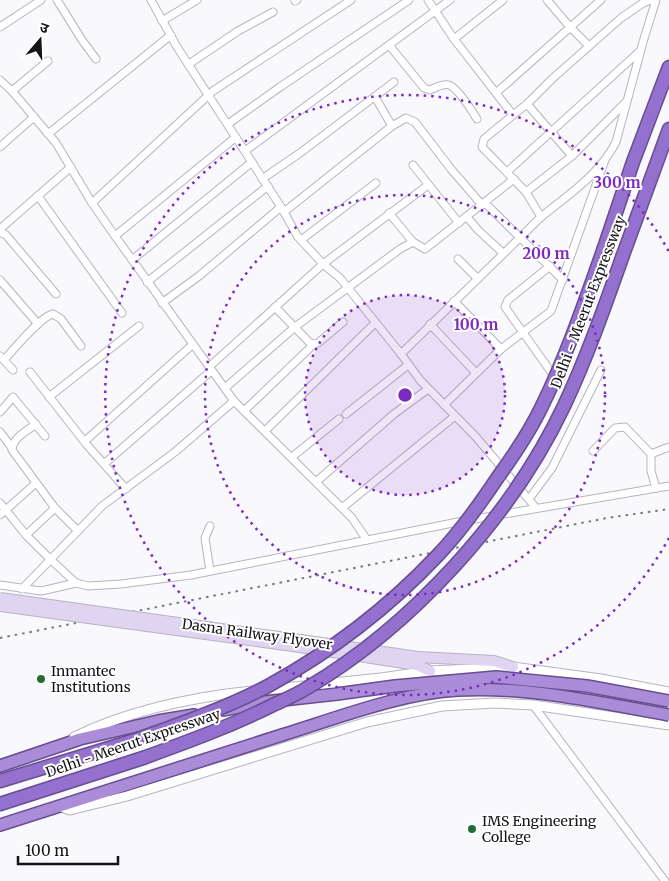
<svg xmlns="http://www.w3.org/2000/svg" width="669" height="881" font-family="Merriweather,'Noto Sans Devanagari',serif">
  <style>
    .lines { fill: none; stroke-linecap: round; stroke-linejoin: round }
    .minor-casing { stroke: #b7b3c1; stroke-width: 9 }
    .tertiary-casing { stroke: #b7b3c1; stroke-width: 11 }
    .secondary-casing { stroke: #b7b3c1; stroke-width: 12 }
    .trunk-casing { stroke: #674f8f; stroke-width: 14 }
    .motorway-casing { stroke: #674f8f; stroke-width: 15 }
    .minor { stroke: #fff; stroke-width: 7 }
    .tertiary { stroke: #fff; stroke-width: 9 }
    .secondary { stroke: #dfd4f1; stroke-width: 10 }
    .trunk { stroke: #aa8cd8; stroke-width: 11 }
    .motorway { stroke: #9470cf; stroke-width: 12 }
    .rail { stroke: #79787d; stroke-width: 2; stroke-dasharray: 2.5 5; stroke-linecap: butt }
    .secondary-bridge-casing { stroke: #b7b3c1; stroke-width: 12; stroke-linecap: butt }
    .trunk-bridge-casing { stroke: #674f8f; stroke-width: 14; stroke-linecap: butt }
    .motorway-bridge-casing { stroke: #674f8f; stroke-width: 15; stroke-linecap: butt }
    .secondary-bridge { stroke: #dfd4f1; stroke-width: 10 }
    .trunk-bridge { stroke: #aa8cd8; stroke-width: 11 }
    .motorway-bridge { stroke: #9470cf; stroke-width: 12 }
    .ring { fill: none; stroke: #7b2cbf; stroke-width: 2.5; stroke-dasharray: 2.5 5 }
    .poi-dot { fill: #246b38; stroke: #fff; stroke-width: 2 }
    .labels { text-anchor: middle; dominant-baseline: central; stroke-width: 4; stroke-linejoin: round; paint-order: stroke }
    .street-label { font-size: 14px; fill: #141318; stroke: #fff }
    .poi-label { font-size: 14px; fill: #141318; stroke: #fff; text-anchor: start }
    .centre { fill: #7b2cbf; stroke: #fff; stroke-width: 2.5 }
    .ring-label { font-size: 15px; text-anchor: middle; font-weight: bold; fill: #7b2cbf; stroke: #fff; stroke-width: 4; stroke-linejoin: round; paint-order: stroke }
  </style>
  <rect width="100%" height="100%" fill="#f9f8fd"/>
  <g class="lines">
    <g class="minor-casing">
      <g id="minor">
        <polyline points="57,0 82,40 96,59"/>
        <polyline points="151,0 177,47 281,207 298,237 323,264 340,278 401,354 420,380 476,437 536,508"/>
        <polyline points="547,0 570,27 589,46"/>
        <polyline points="295,1 297,0"/>
        <polyline points="162,21 197,0"/>
        <polyline points="0,27 41,0"/>
        <polyline points="454,39 503,0"/>
        <path d="M389,45l35,43 6,2c5,-2 13,-7 19,-5 9,3 23,26 28,34"/>
        <polyline points="189,64 238,31 273,12"/>
        <polyline points="0,80 12,91 56,143 92,203 115,236 234,401 352,518 367,540"/>
        <polyline points="12,91 48,61"/>
        <polyline points="496,93 601,0"/>
        <polyline points="375,97 392,126"/>
        <polyline points="527,104 572,156"/>
        <polyline points="513,115 527,104 552,79 621,18 643,3 651,0"/>
        <polyline points="228,124 280,87 409,0"/>
        <polyline points="48,134 171,35"/>
        <polyline points="0,147 34,117"/>
        <polyline points="245,151 450,0"/>
        <polyline points="413,165 459,223"/>
        <polyline points="507,172 640,51"/>
        <polyline points="262,179 300,153 394,82"/>
        <polyline points="526,192 572,156 626,102"/>
        <polyline points="38,196 122,313"/>
        <polyline points="92,203 213,91 351,0"/>
        <polyline points="485,203 563,280"/>
        <polyline points="284,212 392,126 406,118 415,122 451,169 482,205"/>
        <polyline points="389,213 413,242"/>
        <polyline points="467,217 478,230 503,253"/>
        <path d="M541,217c27,-22 59,-43 75,-75l27,-100 13,-42"/>
        <polyline points="0,229 71,167"/>
        <polyline points="0,232 6,235 56,294"/>
        <polyline points="115,236 236,137"/>
        <polyline points="301,240 376,183"/>
        <polyline points="458,259 477,278"/>
        <polyline points="132,260 252,162"/>
        <polyline points="550,266 508,300 505,307 551,372"/>
        <polyline points="0,280 38,324"/>
        <polyline points="147,282 268,186"/>
        <polyline points="454,301 501,349"/>
        <polyline points="162,303 199,276 281,207"/>
        <polyline points="275,307 310,343 314,344 318,343 343,322"/>
        <polyline points="430,324 476,373"/>
        <polyline points="401,354 541,217 526,192 482,147 484,139 513,115 454,39 428,0"/>
        <polyline points="0,356 13,370"/>
        <path d="M4,360c10,-11 36,-43 49,-46l8,5 20,27"/>
        <polyline points="209,367 323,264 428,185"/>
        <polyline points="30,372 87,445 126,489"/>
        <polyline points="225,388 295,327 400,249 413,242 425,249 514,179"/>
        <polyline points="49,397 139,326"/>
        <polyline points="444,405 501,349 551,311 605,160"/>
        <polyline points="244,411 314,344"/>
        <polyline points="0,412 13,397 45,436"/>
        <polyline points="346,414 408,365"/>
        <path d="M36,424c-9,7 -24,14 -24,26l43,58 23,23"/>
        <polyline points="265,431 375,323"/>
        <polyline points="0,432 12,448"/>
        <polyline points="85,441 192,345"/>
        <polyline points="593,451 615,428 625,427 651,454 651,471 656,488"/>
        <polyline points="651,454 669,447"/>
        <polyline points="292,457 339,419"/>
        <polyline points="104,464 211,371"/>
        <polyline points="316,482 394,414 428,389"/>
        <polyline points="529,499 552,468 601,370"/>
        <polyline points="0,503 26,535 50,559 76,583 88,586 121,584 191,575 463,521 669,486"/>
        <polyline points="342,508 455,416"/>
        <polyline points="0,515 36,483"/>
        <polyline points="210,526 205,538 210,571"/>
        <polyline points="26,535 55,508"/>
        <polyline points="0,585 41,591 76,583"/>
        <polyline points="22,589 102,506 175,452 234,401"/>
        <polyline points="533,705 665,881"/>
      </g>
    </g>
    <g class="tertiary-casing">
      <g id="tertiary">
        <polyline points="265,690 381,678 430,671 513,667 601,679 669,692"/>
        <path d="M74,737c54,-26 119,-40 178,-46"/>
        <polyline points="59,806 70,810 127,796 367,722 442,706 495,703 533,705 669,725"/>
      </g>
    </g>
    <g class="secondary-casing">
      <g id="secondary">
        <polyline points="301,640 418,657 494,661 513,667"/>
        <polyline points="300,647 417,665 430,671"/>
      </g>
    </g>
    <g class="trunk-casing">
      <g id="trunk">
        <polyline points="224,710 265,702 337,694"/>
        <polyline points="0,766 80,739 158,721 194,715"/>
        <polyline points="0,825 282,735"/>
      </g>
    </g>
    <g class="motorway-casing">
      <g id="motorway">
        <polyline points="604,248 633,162 669,67"/>
        <polyline points="623,255 669,129"/>
        <polyline points="0,781 135,740"/>
        <polyline points="0,804 143,758"/>
      </g>
    </g>
    <use href="#minor" class="minor"/>
    <use href="#tertiary" class="tertiary"/>
    <use href="#secondary" class="secondary"/>
    <use href="#trunk" class="trunk"/>
    <use href="#motorway" class="motorway"/>
    <polyline class="rail" points="0,638 607,518 669,509"/>
    <g class="secondary-bridge-casing">
      <g id="secondary-bridge">
        <polyline points="0,598 301,640"/>
        <polyline points="0,606 300,647"/>
      </g>
    </g>
    <g class="trunk-bridge-casing">
      <g id="trunk-bridge">
        <polyline points="337,694 395,686 496,677 587,686 669,701"/>
        <path d="M282,735c55,-17 119,-42 176,-45 71,-4 142,13 211,25"/>
      </g>
    </g>
    <g class="motorway-bridge-casing">
      <g id="motorway-bridge">
        <path d="M135,740c45,-16 91,-32 133,-54 62,-34 122,-80 170,-131 23,-24 42,-51 60,-78 16,-22 32,-46 44,-71 25,-51 43,-105 62,-158"/>
        <path d="M143,758c44,-16 88,-32 130,-53 11,-5 23,-10 34,-17 105,-62 205,-172 257,-282 23,-49 41,-100 59,-151"/>
      </g>
    </g>
    <use href="#secondary-bridge" class="secondary-bridge"/>
    <use href="#trunk-bridge" class="trunk-bridge"/>
    <use href="#motorway-bridge" class="motorway-bridge"/>
  </g>
  <circle cx="405" cy="395" r="100" fill="#7b2cbf" fill-opacity=".12"/>
  <g class="ring">
    <circle cx="405" cy="395" r="100"/>
    <circle cx="405" cy="395" r="200"/>
    <path d="M669 538A300 300 0 1 1 669 252"/>
  </g>
  <g class="poi-dot">
    <circle cx="41" cy="679" r="5"/>
    <circle cx="472" cy="829" r="5"/>
  </g>
  <g class="labels">
    <g class="street-label">
      <text transform="translate(588 302) rotate(-69)">Delhi - Meerut Expressway</text>
      <text transform="translate(257 634) rotate(8)">Dasna Railway Flyover</text>
      <text transform="translate(133 743) rotate(-19)">Delhi - Meerut Expressway</text>
    </g>
    <g class="poi-label">
      <text x="51" y="671">Inmantec<tspan x="51" dy="16">Institutions</tspan></text>
      <text x="482" y="821">IMS Engineering<tspan x="482" dy="16">College</tspan></text>
    </g>
  </g>
  <circle cx="405" cy="395" r="8" class="centre"/>
  <g class="ring-label">
    <text x="617" y="188">300 m</text>
    <text x="546" y="259">200 m</text>
    <text x="476" y="330">100 m</text>
  </g>
  <g transform="translate(40 40) rotate(19)" stroke="#ffffff" stroke-width="4" paint-order="stroke">
  <path d="M0-4L9 19L0 12L-9 19Z" fill="#141318"/>
  <text y="-8" font-size="14" font-weight="bold" text-anchor="middle" fill="#141318">उ</text>
  </g>
  <path d="M18 856v8h100v-8" fill="none" stroke="#141318" stroke-width="2.5"/>
  <text x="25" y="856" font-size="15" fill="#141318" stroke="#ffffff" stroke-width="4" paint-order="stroke">100 m</text>
</svg>
